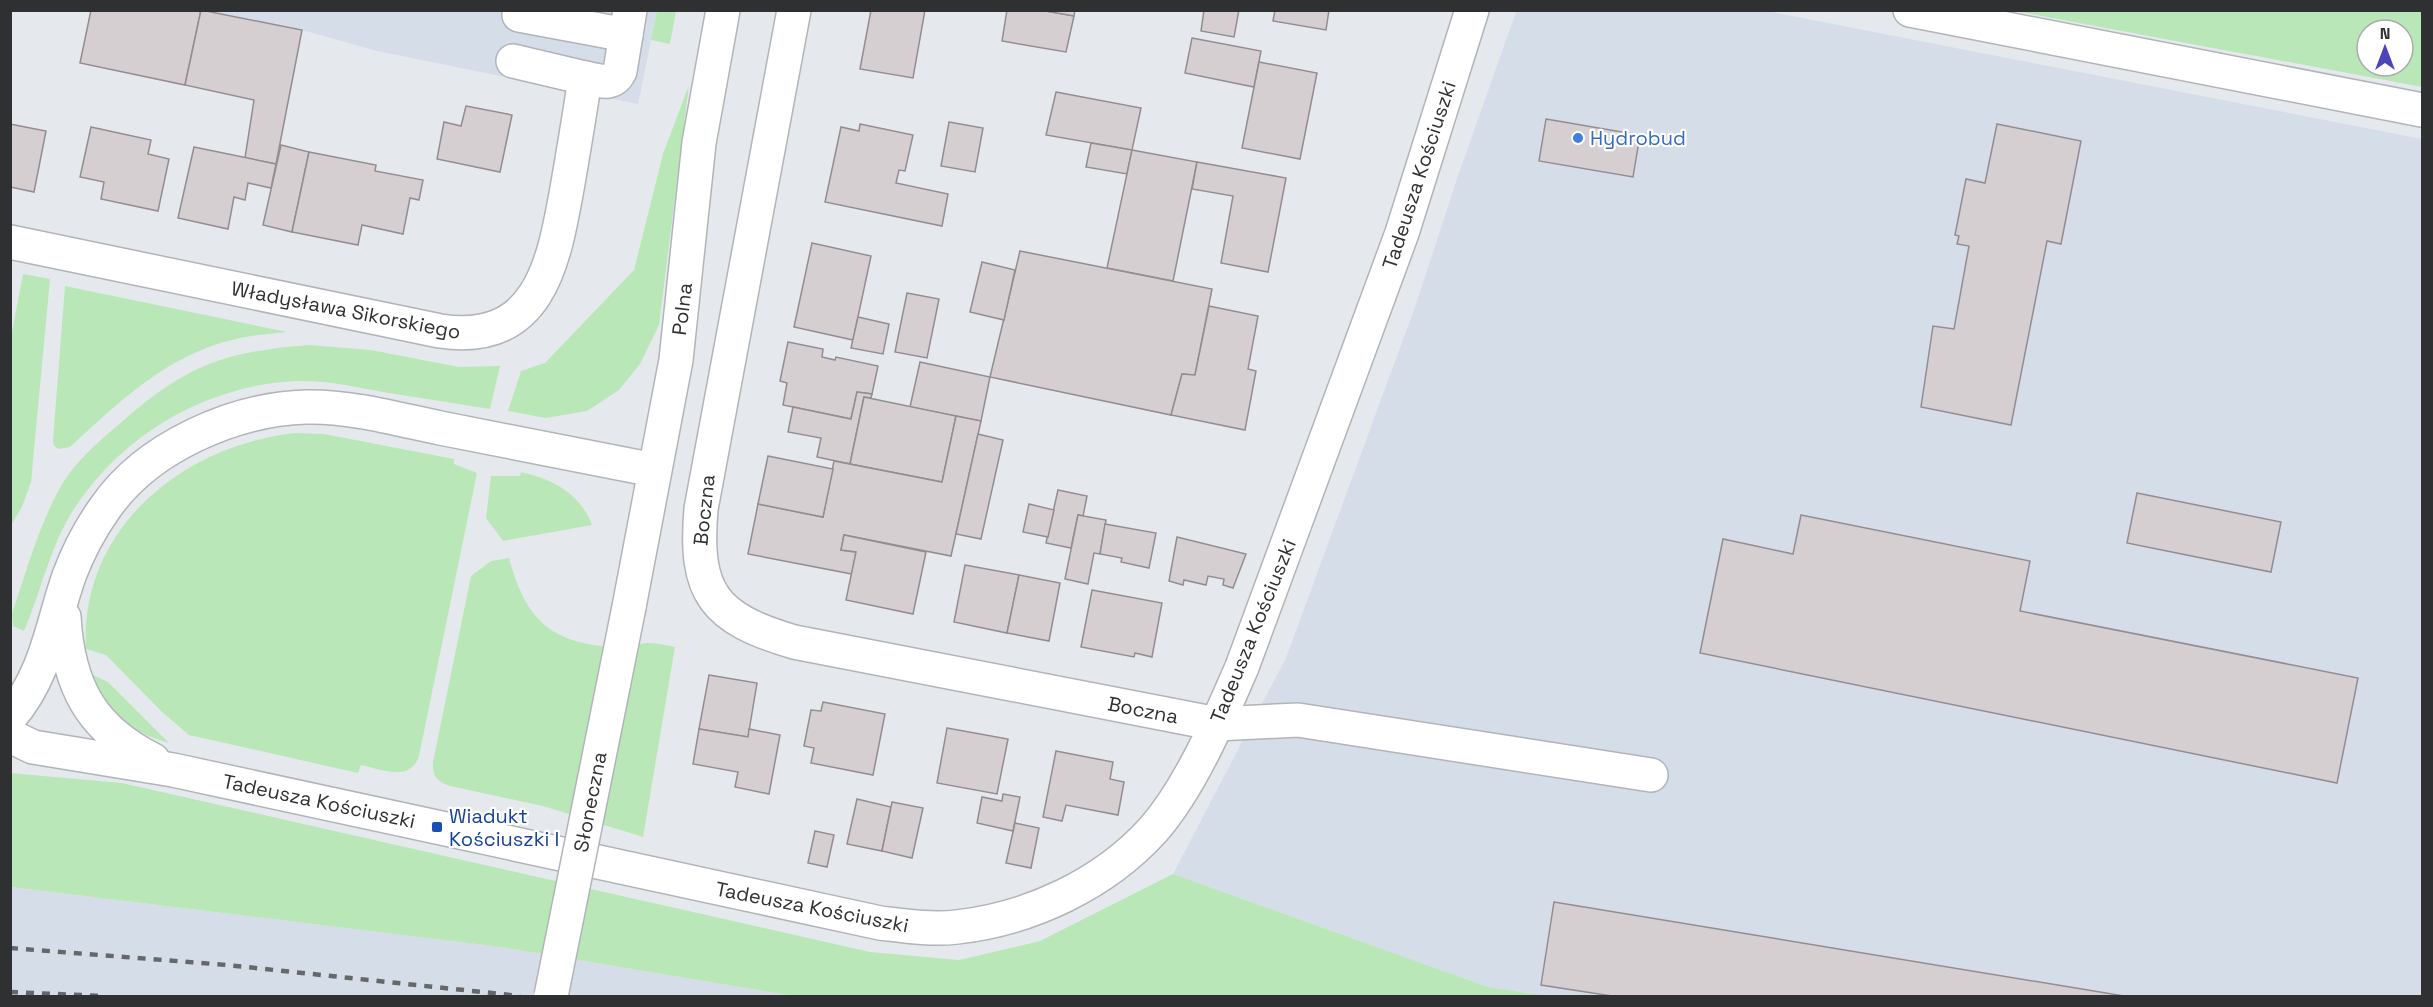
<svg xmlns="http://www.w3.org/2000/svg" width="2433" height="1007" font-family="'Space Grotesk',sans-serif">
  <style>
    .built { fill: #d5dde8 }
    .green { fill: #bae7b8; fill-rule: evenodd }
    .building { fill: #d5cfd2; stroke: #938d91; stroke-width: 1.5 }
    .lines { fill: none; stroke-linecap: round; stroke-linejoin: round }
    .minor-casing { stroke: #b1b4b9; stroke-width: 36 }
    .minor { stroke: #fff; stroke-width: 33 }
    .rail { stroke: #65676a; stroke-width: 4.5; stroke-dasharray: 8 8; stroke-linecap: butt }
    .minor-bridge-casing { stroke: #b1b4b9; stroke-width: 36; stroke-linecap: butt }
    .minor-bridge { stroke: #fff; stroke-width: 33 }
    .shop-dot { fill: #3f7fe0; stroke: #fff; stroke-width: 2 }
    .transit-dot { fill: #1a4fb4; stroke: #fff; stroke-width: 2 }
    .labels { text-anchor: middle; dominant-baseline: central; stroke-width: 4.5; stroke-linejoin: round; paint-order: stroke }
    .shop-label { font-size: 20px; fill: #366cbe; stroke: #fff; text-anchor: start }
    .street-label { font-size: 20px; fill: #2f3032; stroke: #fff }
    .transit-label { font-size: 20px; fill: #164399; stroke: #fff; text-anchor: start }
  </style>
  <rect width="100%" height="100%" fill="#e5e9ee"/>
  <g class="built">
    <polygon points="1519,10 1767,11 2422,139 2422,996 1547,996 1488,987 1173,874 1286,658 1415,307 1459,173 1516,12"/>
    <polygon points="210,11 657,11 638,104 377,51 302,30"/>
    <polygon points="10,887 501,947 794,996 11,996"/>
  </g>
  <g class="green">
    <polygon points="657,11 676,11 670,44 651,40"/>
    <path d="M2015,11h407v76zM2367,30h36v36h-36z"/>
    <polygon points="689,85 659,325 640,364 619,390 587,411 546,418 508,411 521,371 545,363 634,270 663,154"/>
    <polygon points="23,274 50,279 31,482 22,507 11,525 11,337"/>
    <path d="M65,286l222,46c-18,2 -37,3 -55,8 -66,16 -113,62 -162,107l-11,2 -5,-3 -1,-6z"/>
    <path d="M309,345l62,5 88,17 41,-1 -10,43c-36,-6 -72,-11 -107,-17 -28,-5 -57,-12 -86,-11 -93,4 -180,56 -228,136 -20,35 -29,77 -45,114l-11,-5 -1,-12c14,-42 27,-89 49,-128 14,-24 35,-42 56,-60 67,-59 103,-74 192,-81z"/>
    <path d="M295,433l29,1 130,25v5l23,9 -58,283c-9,27 -38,13 -58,9l-3,8 -169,-38 -27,-23 -56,-57 -20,-6c-7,-120 97,-204 209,-216z"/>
    <path d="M521,472c31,7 59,21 71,53l-89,16 -17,-23 5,-42h29z"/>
    <path d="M509,558c16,60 41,86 106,89 11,0 22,-3 32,-4 9,0 19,2 28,4l-32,190 -100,-31 -93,-20c-13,-4 -18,-10 -17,-24l38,-186 20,-15z"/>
    <path d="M91,674l17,8 61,61c-45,-14 -58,-25 -78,-69z"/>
    <polygon points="10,773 122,783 870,952 959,960 1040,941 1173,874 1488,987 1547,996 794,996 501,947 11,887"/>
  </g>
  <g class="building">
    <polygon points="91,10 201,10 185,85 80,63"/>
    <polygon points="201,10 302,30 276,164 245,158 254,100 185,85"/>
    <polygon points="871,10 925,10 913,78 860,69"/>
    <polygon points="1007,10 1040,10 1074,16 1066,52 1002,41"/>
    <polygon points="1040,10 1075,10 1074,16"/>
    <polygon points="1204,10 1239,10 1234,37 1201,31"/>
    <polygon points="1275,10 1329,10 1326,30 1273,21"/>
    <polygon points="1192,38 1261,51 1254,87 1185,73"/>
    <polygon points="1259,62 1317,73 1300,159 1242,148"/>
    <polygon points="1056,92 1141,108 1132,150 1046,135"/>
    <polygon points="466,106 512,115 500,172 437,159 444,122 461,126"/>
    <polygon points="1546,119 1640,135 1633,177 1539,161"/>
    <polygon points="949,122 983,128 975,172 941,166"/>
    <polygon points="10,124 46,131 34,192 10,187"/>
    <polygon points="860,124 913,135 905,171 899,170 896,183 948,194 942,226 825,202 841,127 859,131"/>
    <polygon points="1997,124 2081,141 2061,244 2047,241 2011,425 1921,407 1933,326 1954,329 1969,246 1957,244 1959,236 1955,235 1966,179 1985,183"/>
    <polygon points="91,127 151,140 148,154 169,159 158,211 101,199 104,182 80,177"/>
    <polygon points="1091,143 1132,150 1127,174 1086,167"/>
    <polygon points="281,145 309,152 292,232 263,225"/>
    <polygon points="194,147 276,164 271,188 248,183 245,200 234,197 228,229 178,218"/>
    <polygon points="1132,150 1197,162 1173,281 1107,268"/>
    <polygon points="309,152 376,165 375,171 423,180 419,200 410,198 403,234 362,225 358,245 292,232"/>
    <polygon points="1197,162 1286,178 1268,272 1221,263 1233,196 1192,189"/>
    <polygon points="812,243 871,256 853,340 794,327"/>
    <polygon points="1020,251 1212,289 1195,375 1182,374 1171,415 990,377"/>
    <polygon points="982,262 1015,270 1004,320 970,312"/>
    <polygon points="907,293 939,299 927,358 895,352"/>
    <polygon points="1209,306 1258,316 1248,369 1256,371 1245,430 1171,415 1182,374 1195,375"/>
    <polygon points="858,317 889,324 883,354 851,348"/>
    <polygon points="788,342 823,349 822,357 835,360 836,357 878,366 872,394 857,392 851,419 783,405 787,383 780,381"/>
    <polygon points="920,362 990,377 981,421 910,407"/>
    <polygon points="857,392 872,394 871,398 864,397 850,464 817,457 821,438 788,432 793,407 851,419"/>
    <polygon points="864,397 956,416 942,482 850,464"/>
    <polygon points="956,416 981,421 951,556 844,535 841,550 856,552 852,574 748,554 758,504 823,517 834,461 942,482"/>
    <polygon points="978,434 1003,440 981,539 956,534"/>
    <polygon points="768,456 833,469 823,517 758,504"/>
    <polygon points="1058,490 1087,496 1083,516 1078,515 1071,548 1046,543"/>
    <polygon points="2137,493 2281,522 2271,572 2127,543"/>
    <polygon points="1029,504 1054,510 1048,537 1023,532"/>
    <polygon points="1078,515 1106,520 1100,554 1094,553 1088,584 1065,579"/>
    <polygon points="1801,515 2030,561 2020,611 2358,678 2337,783 1700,653 1723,539 1793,554"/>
    <polygon points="1105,524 1156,533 1149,568 1121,562 1122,558 1100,554"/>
    <polygon points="844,535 926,552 913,614 846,600 856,552 841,550"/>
    <polygon points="1177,537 1246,554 1233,588 1223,585 1224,579 1208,576 1206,585 1184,580 1183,585 1169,581"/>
    <polygon points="965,565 1019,575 1007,633 954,622"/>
    <polygon points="1019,575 1060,583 1049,641 1007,633"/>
    <polygon points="1092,590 1162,603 1152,657 1135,653 1134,657 1081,647"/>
    <polygon points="709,675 757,683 748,737 699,729"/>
    <polygon points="823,702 885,714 873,775 811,763 814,748 804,746 811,710 821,711"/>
    <polygon points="947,728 1008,739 997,794 937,783"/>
    <polygon points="699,729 748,737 749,729 780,735 769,794 735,787 738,772 693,764"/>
    <polygon points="1056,751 1113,762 1110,779 1124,782 1118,815 1066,805 1062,821 1043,817"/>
    <polygon points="1003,794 1020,797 1013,831 977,823 982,797 1002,801"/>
    <polygon points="857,799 891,807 882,851 847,844"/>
    <polygon points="892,802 923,808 912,858 882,851"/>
    <polygon points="1015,823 1039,828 1031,868 1006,863"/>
    <polygon points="815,831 834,835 827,867 808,863"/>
    <polygon points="1554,902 2124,996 1612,996 1541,985"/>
  </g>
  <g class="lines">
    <g class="minor-casing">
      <g id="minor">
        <path d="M794,10l-93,499c-7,84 12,109 93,133l423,82 81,-4 353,55"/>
        <polyline points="1910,10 2422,110"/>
        <polyline points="519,15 626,35"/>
        <polyline points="513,61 585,78"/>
        <path d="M10,242l430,89c101,15 114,-70 128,-148 6,-35 12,-70 17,-105 15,3 28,8 35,-7l10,-61"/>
        <polyline points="629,607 676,360 699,143 723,10"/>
        <path d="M64,617c4,69 27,112 89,143"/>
        <path d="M10,717c36,-41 42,-92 59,-141 9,-24 21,-47 36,-68 42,-61 129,-99 201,-101 45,-1 91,12 134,21 72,14 143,28 214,42"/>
        <path d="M10,736l23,11 140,23 707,153c25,3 52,7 77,4 73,-8 147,-43 196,-97 37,-42 67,-112 89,-163l160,-434 70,-223"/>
      </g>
    </g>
    <use href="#minor" class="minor"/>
    <g class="rail">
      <polyline points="10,948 227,965 520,996"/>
      <polyline points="10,992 103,996"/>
    </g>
    <g class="minor-bridge-casing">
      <polyline id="minor-bridge" points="551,996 629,607"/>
    </g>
    <use href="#minor-bridge" class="minor-bridge"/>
  </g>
  <circle class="shop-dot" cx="1578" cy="138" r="6"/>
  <rect class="transit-dot" x="431" y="821" width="12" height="12" rx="3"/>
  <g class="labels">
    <g class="shop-label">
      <text x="1590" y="138">Hydrobud</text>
    </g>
    <g class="street-label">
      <text transform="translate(1419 175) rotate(-72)">Tadeusza Kościuszki</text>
      <text transform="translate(682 309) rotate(-83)">Polna</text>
      <text transform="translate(346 310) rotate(11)">Władysława Sikorskiego</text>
      <text transform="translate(704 510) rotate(-84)">Boczna</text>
      <text transform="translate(1253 631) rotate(-68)">Tadeusza Kościuszki</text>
      <text transform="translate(1143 710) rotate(11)">Boczna</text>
      <text transform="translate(319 801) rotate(12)">Tadeusza Kościuszki</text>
      <text transform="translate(590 802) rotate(-79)">Słoneczna</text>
      <text transform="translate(812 907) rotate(11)">Tadeusza Kościuszki</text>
    </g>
    <g class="transit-label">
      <text x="449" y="816">Wiadukt<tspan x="449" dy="23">Kościuszki I</tspan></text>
    </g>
  </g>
  <rect width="2433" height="1007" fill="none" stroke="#2f3032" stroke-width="24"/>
  <g transform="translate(2385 48)"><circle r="28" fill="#ffffff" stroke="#acacad" stroke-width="1.5"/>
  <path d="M0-4.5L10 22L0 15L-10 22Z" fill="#4c44bb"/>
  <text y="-9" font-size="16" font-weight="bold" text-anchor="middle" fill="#2f3032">N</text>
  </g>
</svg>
